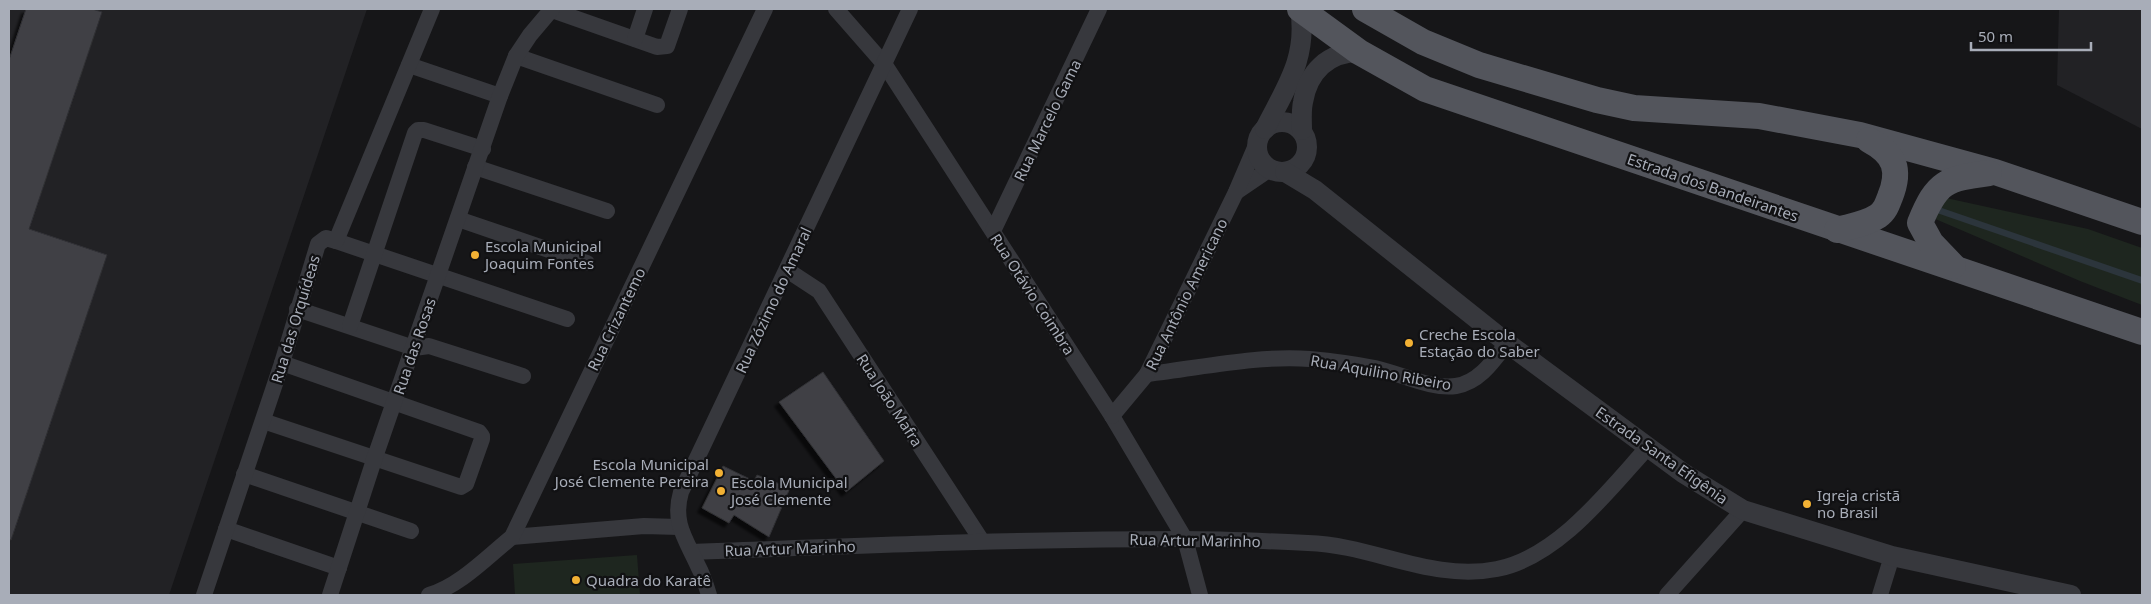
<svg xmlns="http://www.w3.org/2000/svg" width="2151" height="604" font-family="'Noto Sans',sans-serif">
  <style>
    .built { fill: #222225 }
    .green { fill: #1e261f }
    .water { fill: #2c353c }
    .building { fill: #404145; stroke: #303034; filter: url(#shadow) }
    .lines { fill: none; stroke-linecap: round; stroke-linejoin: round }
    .minor { stroke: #37383d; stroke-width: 16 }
    .tertiary { stroke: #37383d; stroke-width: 20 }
    .primary { stroke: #53555c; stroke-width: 26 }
    .poi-dot { fill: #f2b134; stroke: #111113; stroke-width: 2 }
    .labels { text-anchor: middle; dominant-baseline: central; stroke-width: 4.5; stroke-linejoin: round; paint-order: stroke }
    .street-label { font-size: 15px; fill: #a8adb8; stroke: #111113 }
    .poi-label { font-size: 15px; fill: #a8adb8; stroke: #111113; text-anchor: start }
  </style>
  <defs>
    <filter id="shadow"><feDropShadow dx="-4.5" dy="4.5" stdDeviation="1" flood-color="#0009"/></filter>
  </defs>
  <rect width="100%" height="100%" fill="#161618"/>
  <g class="built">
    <polygon points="9,9 367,9 169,595 9,595"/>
    <polygon points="2059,9 2142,9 2142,129 2057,85"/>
  </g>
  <g class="green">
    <polygon points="1937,196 2088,229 2142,248 2142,305 2080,281 1933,218"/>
    <polygon points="637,555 640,595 515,595 513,564"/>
  </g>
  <polygon class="water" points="1939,207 2142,277 2142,284 1937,213"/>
  <g class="building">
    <polygon points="26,9 92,9 102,12 29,229 107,255 11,540 9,539 9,60"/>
    <polygon points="823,372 884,461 846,492 779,402"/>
    <polygon points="723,466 754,481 757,475 790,488 769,537 734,515 729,523 702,508"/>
  </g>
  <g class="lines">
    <g class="minor">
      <polyline points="549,9 657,47 667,46 680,9"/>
      <polyline points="836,9 885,65 1112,416 1185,539 1200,595"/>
      <polyline points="635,39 645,9"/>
      <polyline points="516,56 657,105"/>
      <polyline points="409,65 500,96"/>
      <polyline points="475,167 607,211"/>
      <polyline points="1236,192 1270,169"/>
      <polyline points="458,219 587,263"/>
      <polyline points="993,231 1099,9"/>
      <polyline points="336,241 567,319"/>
      <polyline points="787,270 819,291 982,541"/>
      <polyline points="297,309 414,348 429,346 523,376"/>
      <polyline points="350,326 415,133 418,130 424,130 483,149"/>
      <path d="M1147,374c54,-6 110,-19 163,-15 21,2 44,5 65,9 24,5 57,22 81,18 24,-4 38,-26 51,-43"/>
      <polyline points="1112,416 1147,374 1236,192 1257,143"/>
      <polyline points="263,421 461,487 466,484 482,439 482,436 479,432 282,363"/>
      <polyline points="244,474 411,531"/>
      <polyline points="226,529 339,568"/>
      <polyline points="512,537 644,526 679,527"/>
      <path d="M692,552c163,-6 326,-13 490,-13 42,0 84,2 126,4 65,2 124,39 189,26 61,-12 111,-78 151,-122"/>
      <polyline points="204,595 282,363 318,244 326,238 336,241 432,9"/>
      <polyline points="330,595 375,457 500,96 516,56 530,35 552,9"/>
      <path d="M429,595c31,-9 58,-38 83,-58l253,-528"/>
      <path d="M709,595c-3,-10 -6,-20 -11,-29 -12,-27 -26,-43 -17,-74l229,-483"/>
      <polyline points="1667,595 1743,510"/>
      <polyline points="1880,595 1892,556"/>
    </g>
    <g class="tertiary">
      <circle cx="1282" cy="147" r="25"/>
      <path d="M1265,129c21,-42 43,-71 35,-120"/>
      <path d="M1302,130c0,-9 -1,-19 1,-28 5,-30 25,-50 56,-50"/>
      <polyline points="1285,172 1315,190 1507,343 1683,473 1743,510 1892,556 2071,595"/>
    </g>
    <g class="primary">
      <polyline points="1300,9 1359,52 1425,89 2142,332"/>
      <polyline points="1365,9 1423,42 1479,65 1597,100 1634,108 1759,116 1860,135 1995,172 2142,222"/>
      <path d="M1837,230c14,-4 29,-6 41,-14 7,-5 9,-11 12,-19 11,-27 5,-43 -21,-57"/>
      <path d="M1953,266l-22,-23 -11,-20c17,-42 26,-44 69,-50"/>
    </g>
  </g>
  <g class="poi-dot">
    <circle cx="475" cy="255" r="5"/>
    <circle cx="1409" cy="343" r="5"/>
    <circle cx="719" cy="473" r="5"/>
    <circle cx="721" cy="491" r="5"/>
    <circle cx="1807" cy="504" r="5"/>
    <circle cx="576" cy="580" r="5"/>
  </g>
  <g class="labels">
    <g class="street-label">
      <text transform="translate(1047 120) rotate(-64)">Rua Marcelo Gama</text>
      <text transform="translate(1713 187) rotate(19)">Estrada dos Bandeirantes</text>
      <text transform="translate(1033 294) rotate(57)">Rua Otávio Coimbra</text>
      <text transform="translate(1186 294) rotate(-64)">Rua Antônio Americano</text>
      <text transform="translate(773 300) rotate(-65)">Rua Zózimo do Amaral</text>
      <text transform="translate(295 319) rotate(-73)">Rua das Orquídeas</text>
      <text transform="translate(616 319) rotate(-64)">Rua Crizantemo</text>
      <text transform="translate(414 346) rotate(-71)">Rua das Rosas</text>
      <text transform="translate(1381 372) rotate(10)">Rua Aquilino Ribeiro</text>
      <text transform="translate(890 400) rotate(57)">Rua João Mafra</text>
      <text transform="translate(1662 455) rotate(35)">Estrada Santa Efigênia</text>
      <text transform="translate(1195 540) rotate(1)">Rua Artur Marinho</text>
      <text transform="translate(790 548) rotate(-2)">Rua Artur Marinho</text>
    </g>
    <g class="poi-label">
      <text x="485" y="246">Escola Municipal<tspan x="485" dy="17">Joaquim Fontes</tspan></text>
      <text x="1419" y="334">Creche Escola<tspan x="1419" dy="17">Estação do Saber</tspan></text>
      <text x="709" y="464" text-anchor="end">Escola Municipal<tspan x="709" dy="17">José Clemente Pereira</tspan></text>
      <text x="731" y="482">Escola Municipal<tspan x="731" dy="17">José Clemente</tspan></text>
      <text x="1817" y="495">Igreja cristã<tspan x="1817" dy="17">no Brasil</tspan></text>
      <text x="586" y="580">Quadra do Karatê</text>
    </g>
  </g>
  <rect width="2151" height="604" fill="none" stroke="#a8adb8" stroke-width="20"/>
  <path d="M1971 42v8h120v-8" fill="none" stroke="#a8adb8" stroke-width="2.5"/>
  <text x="1978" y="42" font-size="15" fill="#a8adb8" stroke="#111113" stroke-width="4" paint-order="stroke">50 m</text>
</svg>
